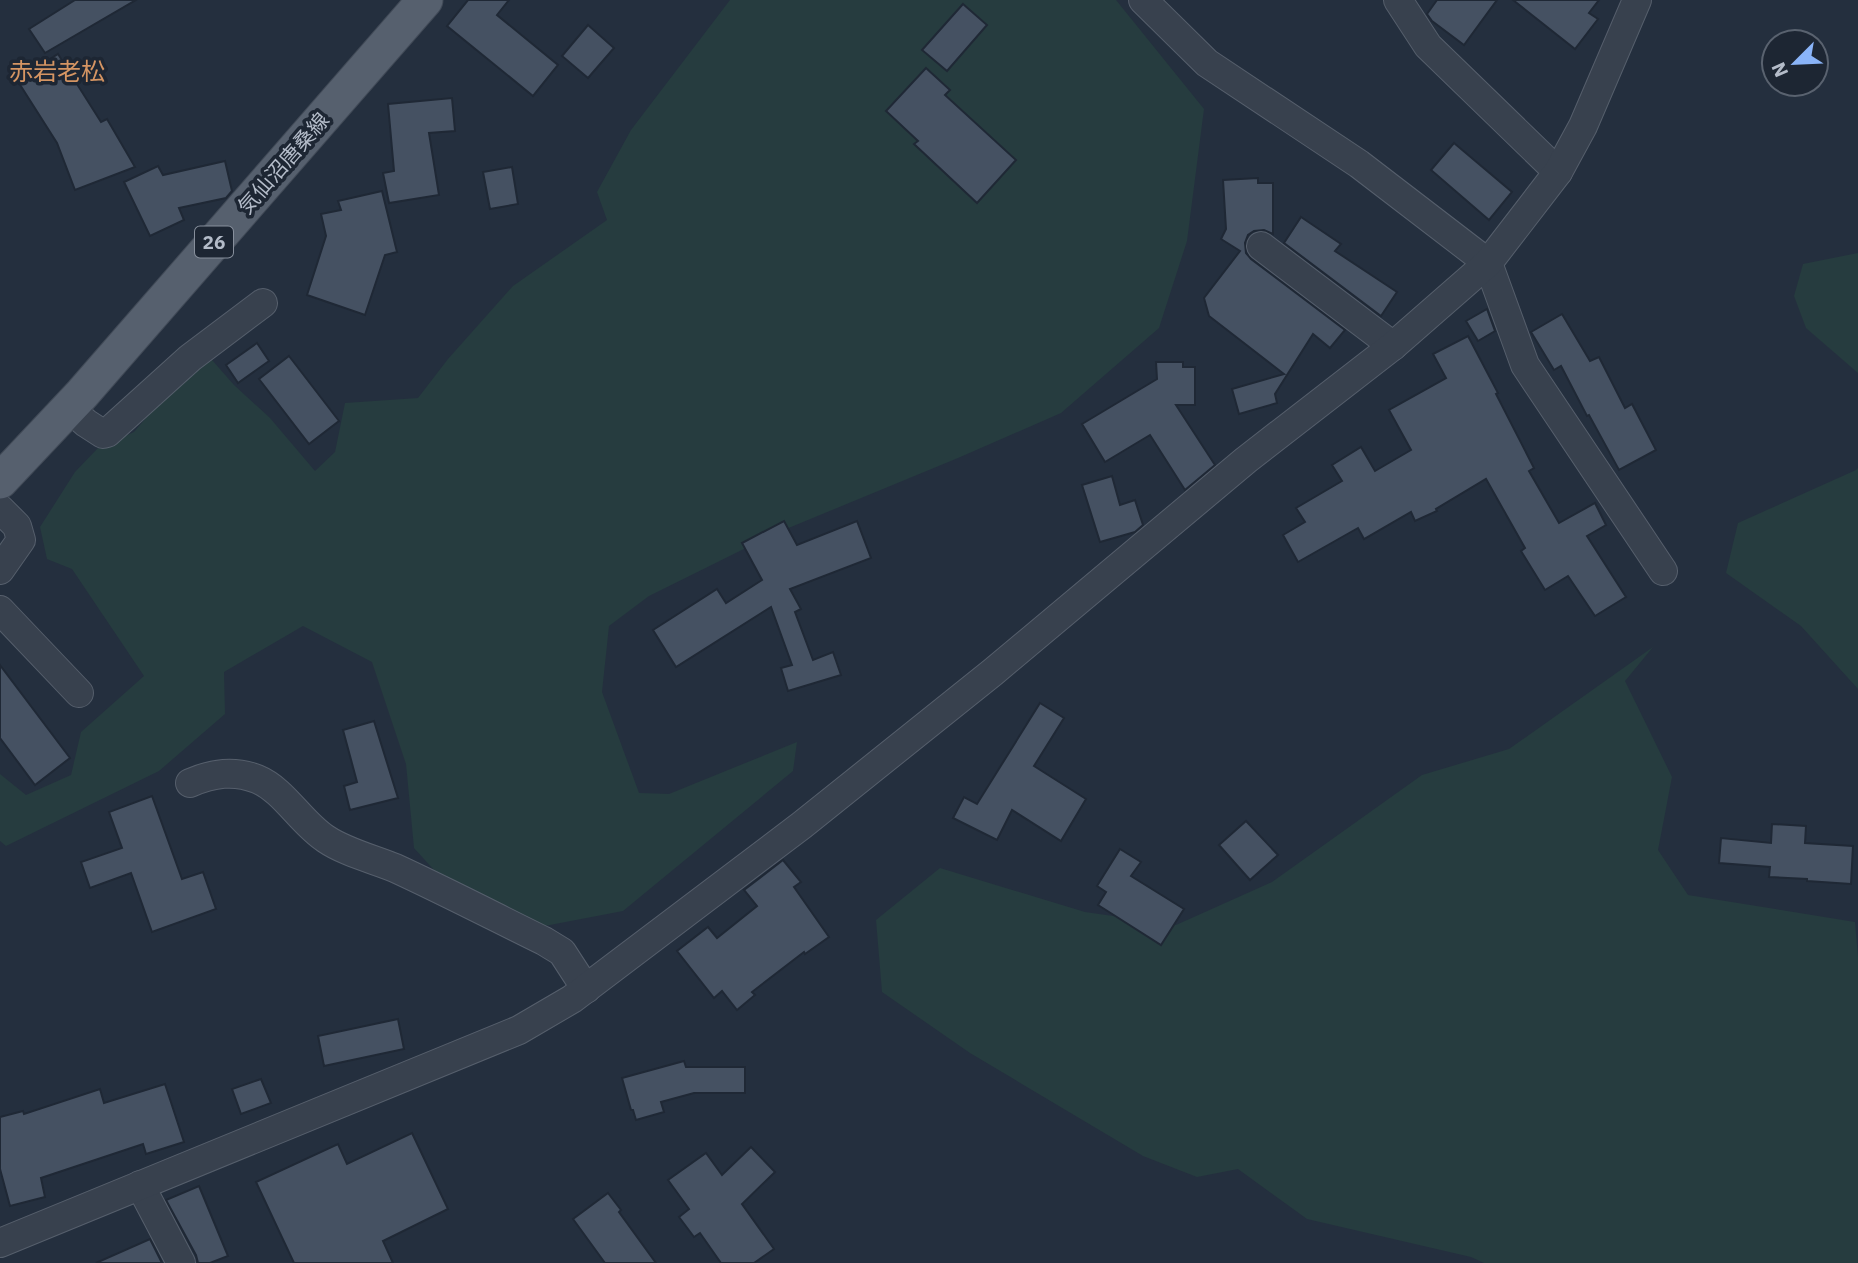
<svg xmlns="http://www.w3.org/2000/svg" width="1858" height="1263" font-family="'IBM Plex Sans','Noto Sans JP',sans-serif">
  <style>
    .green { fill: #263c3f }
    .building { fill: #455162; stroke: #1f2835; stroke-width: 2 }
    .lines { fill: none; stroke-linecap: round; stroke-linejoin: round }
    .minor-casing { stroke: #565f6c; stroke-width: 30 }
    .major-casing { stroke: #414a57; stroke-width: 37 }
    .minor { stroke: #38414e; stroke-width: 28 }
    .major { stroke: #56606e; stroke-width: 35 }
    .labels { text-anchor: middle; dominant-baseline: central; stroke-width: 7; stroke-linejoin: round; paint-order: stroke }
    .shield { fill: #1d2633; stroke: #878f9c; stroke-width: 2 }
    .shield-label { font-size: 19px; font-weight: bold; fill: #b4bcc9 }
    .street-label { font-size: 21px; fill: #b4bcc9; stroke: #1d2633 }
    .quarter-label { font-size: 24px; fill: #d59563; stroke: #1d2633 }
  </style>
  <rect width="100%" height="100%" fill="#242f3e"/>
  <g class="green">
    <polygon points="730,0 1116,0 1204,109 1187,241 1159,328 1061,413 958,458 774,534 649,596 609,626 602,692 639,793 669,794 797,742 793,771 623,911 529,929 472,912 414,848 406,764 372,662 303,626 224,672 225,714 159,771 6,846 0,841 0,774 26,795 71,775 81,732 144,676 72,569 47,559 40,527 75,472 98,448 134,432 176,383 212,360 234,385 270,418 315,471 335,452 345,403 418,398 448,359 513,286 607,220 597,192 631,130"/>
    <polygon points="1858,253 1858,373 1806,328 1794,296 1803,264"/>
    <polygon points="1858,468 1858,689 1801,626 1726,573 1738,523 1856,470"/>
    <polygon points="1653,647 1625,681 1672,777 1658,850 1688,895 1855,922 1858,957 1858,1263 1484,1263 1471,1257 1307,1219 1238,1169 1197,1177 1143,1156 970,1053 882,992 876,920 940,868 1085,912 1176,925 1272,882 1422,775 1509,749"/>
  </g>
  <g class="building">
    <polygon points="75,0 136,0 45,53 29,29"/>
    <polygon points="468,0 509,0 497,15 558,65 533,96 447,26"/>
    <polygon points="1437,0 1497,0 1464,45 1432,21 1427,14"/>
    <polygon points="1513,0 1599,0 1589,13 1598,19 1575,49"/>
    <polygon points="963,4 987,25 947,71 922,50"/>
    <polygon points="588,25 614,48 588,78 562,56"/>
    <polygon points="58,54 101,122 107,119 135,167 75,190 57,143 17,80"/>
    <polygon points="926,68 950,90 945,95 1016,160 977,203 914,144 918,141 886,111"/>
    <polygon points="452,98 455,131 429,133 439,195 389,203 383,173 394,171 388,104"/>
    <polygon points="1454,143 1512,192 1489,220 1431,170"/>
    <polygon points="225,161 232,191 226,198 179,208 184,220 150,236 124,182 158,166 163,175"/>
    <polygon points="512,167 518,204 490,209 483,172"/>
    <polygon points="1258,178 1258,183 1273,183 1273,234 1264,230 1254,231 1248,235 1245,243 1246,253 1251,259 1345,330 1330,348 1313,334 1275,394 1277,403 1239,414 1232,389 1284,374 1209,316 1204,298 1240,251 1221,239 1226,229 1223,180"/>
    <polygon points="382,191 397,252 385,255 365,315 307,295 326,236 321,214 341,210 338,201"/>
    <polygon points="1301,217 1341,244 1335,251 1397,292 1381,316 1284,243"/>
    <polygon points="1487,309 1495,331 1478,341 1466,321"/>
    <polygon points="1562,314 1590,361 1599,357 1625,408 1632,404 1656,450 1619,470 1589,415 1587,416 1561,366 1554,370 1531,332"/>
    <polygon points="1468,336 1498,393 1496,394 1534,468 1529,471 1559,523 1595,503 1606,525 1587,536 1626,597 1595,616 1568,576 1545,590 1521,551 1525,548 1486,479 1436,509 1437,511 1415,521 1411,512 1364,539 1358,528 1298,562 1283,535 1305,522 1296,508 1342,481 1332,465 1361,447 1375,471 1411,450 1389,410 1446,378 1433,354"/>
    <polygon points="257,343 269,361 238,383 226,365"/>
    <polygon points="289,356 339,421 309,444 259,379"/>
    <polygon points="1156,362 1183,362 1183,367 1195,367 1195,405 1176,405 1215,465 1185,490 1150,435 1105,462 1082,424 1157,379"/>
    <polygon points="1112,476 1120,505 1135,500 1143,525 1135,532 1100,542 1082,485"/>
    <polygon points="784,521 797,545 857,521 871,558 790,589 801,609 795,612 813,660 833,652 841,675 788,691 781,668 792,665 771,607 676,667 653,630 717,589 726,603 762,580 742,543"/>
    <polygon points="0,665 70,758 35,785 0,738"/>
    <polygon points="1040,703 1064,718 1034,766 1086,799 1061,841 1012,810 997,840 953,818 964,797 977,804"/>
    <polygon points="374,721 398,798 350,810 344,786 357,782 343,730"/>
    <polygon points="152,796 182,879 203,872 216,909 152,932 131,873 90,888 81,862 122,848 109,812"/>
    <polygon points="1246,821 1278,855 1250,880 1219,845"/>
    <polygon points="1772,824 1806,826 1805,843 1853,846 1851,884 1807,881 1807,879 1769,877 1770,867 1719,863 1721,838 1771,843"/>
    <polygon points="1120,849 1141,862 1131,876 1184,909 1161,945 1098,905 1106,892 1097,886"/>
    <polygon points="783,860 801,882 794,887 829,937 805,954 804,952 752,992 755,995 737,1010 722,991 714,998 677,951 708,927 717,938 757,906 744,890"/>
    <polygon points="398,1019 404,1049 324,1066 318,1036"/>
    <polygon points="684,1061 686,1067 745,1067 745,1093 694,1093 661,1102 664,1112 636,1120 633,1110 631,1110 622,1078"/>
    <polygon points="261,1079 271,1103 241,1114 232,1089"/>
    <polygon points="165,1084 184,1142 146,1154 143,1144 41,1178 45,1197 10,1206 0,1169 0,1117 23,1111 24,1114 100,1089 104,1103"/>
    <polygon points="412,1133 448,1209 383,1241 393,1263 294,1263 256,1182 338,1144 347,1164"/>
    <polygon points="751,1147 775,1172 742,1204 774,1249 754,1263 721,1263 700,1233 694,1237 679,1217 689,1209 668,1180 706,1153 722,1175"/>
    <polygon points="199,1186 228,1256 210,1263 198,1263 196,1255 166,1200"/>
    <polygon points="608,1193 621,1210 619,1212 656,1263 605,1263 573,1219"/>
    <polygon points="150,1239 162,1263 96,1263"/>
  </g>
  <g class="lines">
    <g class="minor-casing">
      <g id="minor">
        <polyline points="1143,0 1207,63 1359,164 1488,263 1525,365 1663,571"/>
        <polyline points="1398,0 1428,46 1558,172"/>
        <polyline points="1261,246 1393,346"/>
        <polyline points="69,408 86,423 103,434 107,433 190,358 263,303"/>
        <polyline points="0,509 17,526 21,540 0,570"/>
        <polyline points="0,610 79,693"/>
        <path d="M190,783c23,-10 44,-13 67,-4 27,11 44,44 69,60 19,13 47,20 69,29 50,23 100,49 149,73l18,11 24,37"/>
        <polyline points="140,1185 181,1263"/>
        <polyline points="0,1243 519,1030 572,999 802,825 993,672 1246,460 1393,346 1488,263 1558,172 1583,126 1637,0"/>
      </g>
    </g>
    <g class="major-casing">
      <polyline id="major" points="0,481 82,394 425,0"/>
    </g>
    <use href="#minor" class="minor"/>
    <use href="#major" class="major"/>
  </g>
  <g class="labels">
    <rect class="shield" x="195" y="226.5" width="38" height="31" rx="5"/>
    <g class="shield-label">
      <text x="214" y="242">26</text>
    </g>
    <g class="street-label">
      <text transform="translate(283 163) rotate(-49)">気仙沼唐桑線</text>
    </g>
    <g class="quarter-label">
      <text x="57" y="71">赤岩老松</text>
    </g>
  </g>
  <g transform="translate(1795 63) rotate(246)"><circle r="33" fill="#1d2633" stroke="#59626f" stroke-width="2"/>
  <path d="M0-5L12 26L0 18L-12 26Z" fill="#8ab4f8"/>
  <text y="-10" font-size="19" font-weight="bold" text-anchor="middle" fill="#b4bcc9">N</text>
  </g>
</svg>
